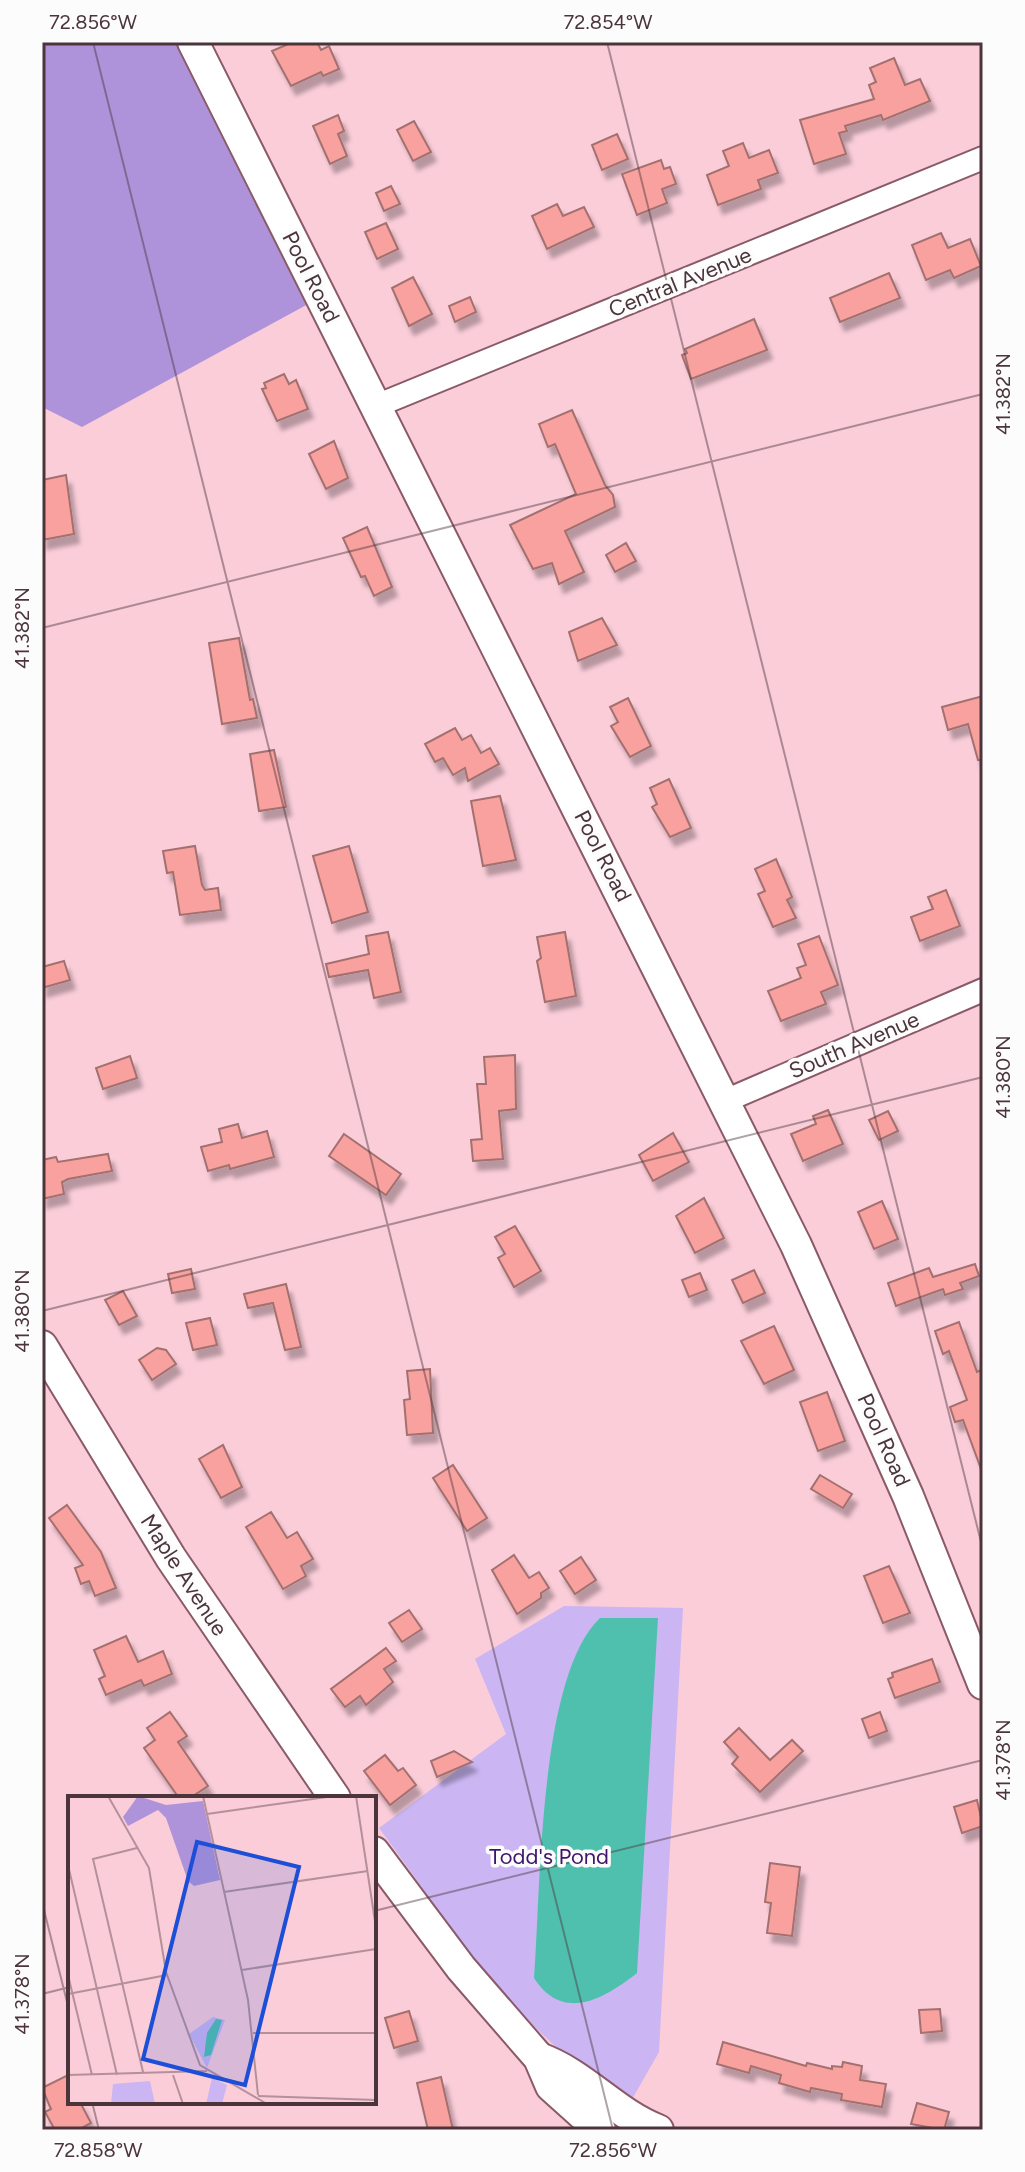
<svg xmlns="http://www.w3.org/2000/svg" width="1025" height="2172" font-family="Figtree,sans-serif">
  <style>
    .green { fill: #cbb6f3 }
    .forest { fill: #ae93da }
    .water { fill: #50c0ae }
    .building { fill: #f9a19f; stroke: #a3706f; stroke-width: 2; filter: url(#shadow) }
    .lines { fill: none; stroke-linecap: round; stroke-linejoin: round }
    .street-casing { stroke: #8a5a68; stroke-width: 26 }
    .secondary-casing { stroke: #8a5a68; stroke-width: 34 }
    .street { stroke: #fff; stroke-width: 22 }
    .secondary { stroke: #fff; stroke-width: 30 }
    .ticks { fill: none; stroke: #4b353b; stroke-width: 2; stroke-opacity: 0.45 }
    .labels { text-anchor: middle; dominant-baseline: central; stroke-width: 7; stroke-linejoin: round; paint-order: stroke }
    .street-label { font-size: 22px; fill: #4b353b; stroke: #fcfcfc }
    .park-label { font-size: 22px; fill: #3e1569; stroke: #fcfcfc }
    .inset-road { fill: none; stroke: #b4909a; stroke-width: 2 }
    .view { fill: #1d4ed8; fill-opacity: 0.15; stroke: #1d4ed8; stroke-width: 4 }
    .inset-edge { fill: none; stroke: #4b353b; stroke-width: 4 }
    .neatline { fill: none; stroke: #4b353b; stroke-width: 3 }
    .ticks-label { font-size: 20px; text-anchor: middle; fill: #4b353b }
  </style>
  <defs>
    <filter id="shadow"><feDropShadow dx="5" dy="9" stdDeviation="2" flood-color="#0004"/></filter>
  </defs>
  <rect width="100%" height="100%" fill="#facdd9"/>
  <path class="green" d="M564,1606l119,2 -24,444 -28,49c-111,-62 -178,-173 -252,-273l127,-94 -31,-75z"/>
  <polygon class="forest" points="42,42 180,42 310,303 82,427 42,407"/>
  <path class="water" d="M600,1618h58l-21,355c-33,26 -74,50 -103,5 7,-87 4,-301 66,-360z"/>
  <g class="building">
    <polygon points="293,42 317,42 321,50 329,46 339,69 323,76 321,72 291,86 272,51"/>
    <polygon points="894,58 905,85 920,79 930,101 883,120 881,115 845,126 847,131 839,133 846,154 814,164 800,120 874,99 869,85 876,82 870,68"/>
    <polygon points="338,115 344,131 338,134 347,156 330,164 313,126"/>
    <polygon points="414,121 431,152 413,161 397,130"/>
    <polygon points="617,134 628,159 602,170 592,145"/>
    <polygon points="743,143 749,158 769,150 778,173 758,180 761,189 718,205 707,175 729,166 723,151"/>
    <polygon points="661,160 664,169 670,167 676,184 662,189 667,203 637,215 622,174"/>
    <polygon points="391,186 400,204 384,211 376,193"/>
    <polygon points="557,204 563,216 584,207 594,227 547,249 532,216"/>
    <polygon points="386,223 398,249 377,259 365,232"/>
    <polygon points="941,233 948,248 970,239 981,266 954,278 950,270 926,280 912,245"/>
    <polygon points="889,273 900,298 840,322 830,298"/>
    <polygon points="413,277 432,314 409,326 392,288"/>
    <polygon points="470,297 476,312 455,322 449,306"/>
    <polygon points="754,319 767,350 691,379 682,355 687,353 685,349"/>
    <polygon points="284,374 289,384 296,380 308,409 277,421 262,389 266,388 264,383"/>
    <polygon points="572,410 605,485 613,495 615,507 565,531 584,572 559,584 552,563 533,569 510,525 576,494 555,444 548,447 539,424"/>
    <polygon points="334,441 348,478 326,489 309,454"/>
    <polygon points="66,475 74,534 42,540 42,480"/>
    <polygon points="367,527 392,587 374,596 365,576 361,577 343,538"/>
    <polygon points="626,543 636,561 615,572 606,555"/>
    <polygon points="602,618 617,645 578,661 569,632"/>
    <polygon points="239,638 250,700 253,699 257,718 222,724 209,643"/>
    <polygon points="983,696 983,760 978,760 968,724 948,730 942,707"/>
    <polygon points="628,698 651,746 630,757 611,726 618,722 610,707"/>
    <polygon points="455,728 462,740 471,735 481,753 490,748 499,764 468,781 465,768 453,775 443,758 435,762 425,744"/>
    <polygon points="274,750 286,807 259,811 250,754"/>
    <polygon points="669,779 691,828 670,837 652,807 657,804 650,788"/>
    <polygon points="500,796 516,860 483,866 471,801"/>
    <polygon points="195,846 202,885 205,890 218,888 221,910 180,915 173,872 167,873 163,851"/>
    <polygon points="349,846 368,912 332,923 313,856"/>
    <polygon points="776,859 792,897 787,900 796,918 773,927 758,894 765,891 755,869"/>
    <polygon points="946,890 960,926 920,941 911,917 933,909 928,897"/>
    <polygon points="388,932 401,992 374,998 368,970 329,977 326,964 369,954 366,936"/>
    <polygon points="565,932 576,996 545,1002 537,961 541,958 537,937"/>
    <polygon points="819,936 838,985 821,992 826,1004 781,1021 768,991 801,978 797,968 806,965 798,944"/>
    <polygon points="64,961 70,980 42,988 42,967"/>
    <polygon points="515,1055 516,1109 499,1111 503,1159 473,1161 471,1140 482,1139 477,1084 486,1084 484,1057"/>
    <polygon points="130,1056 137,1078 103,1089 96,1068"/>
    <polygon points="828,1110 843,1144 803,1161 791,1134 816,1124 813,1116"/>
    <polygon points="888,1111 898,1131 879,1140 869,1120"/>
    <polygon points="238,1124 242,1138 267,1131 274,1157 230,1169 229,1165 208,1171 201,1147 222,1142 219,1129"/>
    <polygon points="673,1133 689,1162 653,1181 639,1155"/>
    <polygon points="344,1134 401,1174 386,1195 329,1156"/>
    <polygon points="108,1154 112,1171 68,1179 62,1182 64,1194 42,1199 42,1160 56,1157 58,1162"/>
    <polygon points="704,1198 724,1238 695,1253 676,1216"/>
    <polygon points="882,1201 898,1239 874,1249 858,1212"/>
    <polygon points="515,1226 541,1271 514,1287 498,1258 505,1254 495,1237"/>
    <polygon points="975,1264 979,1276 960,1283 963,1289 945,1295 943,1289 896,1306 888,1283 929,1268 933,1277"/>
    <polygon points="191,1269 195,1289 172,1293 168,1274"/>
    <polygon points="754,1270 765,1293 743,1303 732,1280"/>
    <polygon points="700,1273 707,1290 689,1297 682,1280"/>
    <polygon points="286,1284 301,1347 285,1350 273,1303 248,1308 244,1294"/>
    <polygon points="123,1291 137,1316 119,1325 105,1300"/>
    <polygon points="210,1318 217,1345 193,1350 186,1323"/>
    <polygon points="959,1322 977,1372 983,1369 981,1469 963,1420 955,1422 950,1407 967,1400 949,1351 943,1354 935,1331"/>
    <polygon points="774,1326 794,1370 764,1384 741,1341"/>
    <polygon points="157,1348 166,1350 176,1364 152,1380 139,1360"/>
    <polygon points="430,1369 433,1433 407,1435 404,1400 410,1399 407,1371"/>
    <polygon points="827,1392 845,1441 818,1451 800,1402"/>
    <polygon points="223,1445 242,1487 221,1498 199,1459"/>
    <polygon points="453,1465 487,1518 467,1531 433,1478"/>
    <polygon points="820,1475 852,1494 843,1508 811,1489"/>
    <polygon points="67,1505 101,1552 116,1588 95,1596 89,1581 81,1584 75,1568 83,1565 49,1518"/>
    <polygon points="271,1512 287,1538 297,1532 313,1559 301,1566 306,1576 283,1589 246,1527"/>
    <polygon points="514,1555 529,1578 539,1572 549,1588 541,1593 541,1598 517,1614 492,1570"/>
    <polygon points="581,1557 596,1580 575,1594 560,1571"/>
    <polygon points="889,1566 910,1613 883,1623 864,1576"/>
    <polygon points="409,1610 422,1629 402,1642 389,1623"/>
    <polygon points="126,1636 138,1662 163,1651 172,1674 144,1686 141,1680 106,1695 99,1679 105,1676 94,1650"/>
    <polygon points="386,1648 396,1661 384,1669 393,1682 366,1705 360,1696 345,1707 331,1689"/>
    <polygon points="932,1659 940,1682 895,1698 888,1679 893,1677 892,1673"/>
    <polygon points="170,1712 187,1736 178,1742 208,1786 190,1798 179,1798 144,1748 155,1740 147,1728"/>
    <polygon points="880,1712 887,1731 869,1738 862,1719"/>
    <polygon points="739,1728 770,1760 792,1740 803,1751 760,1792 732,1764 738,1757 724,1742"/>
    <polygon points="454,1751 472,1762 437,1777 431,1761"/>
    <polygon points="385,1755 398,1771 403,1768 416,1785 390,1805 364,1771"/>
    <polygon points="977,1800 983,1826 962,1833 954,1807"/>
    <polygon points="770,1863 800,1867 792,1936 767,1933 771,1903 765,1902"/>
    <polygon points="940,2009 942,2031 921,2033 919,2010"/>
    <polygon points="409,2011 418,2041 394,2048 385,2018"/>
    <polygon points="723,2042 806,2066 807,2063 832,2069 832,2066 842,2067 843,2062 862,2066 860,2080 886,2084 882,2107 841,2100 842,2094 811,2088 810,2092 779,2083 781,2075 751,2066 749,2073 717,2064"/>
    <polygon points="70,2074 70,2102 80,2102 91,2123 78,2130 55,2130 45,2112 51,2109 42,2088"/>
    <polygon points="441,2077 453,2130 428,2130 417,2083"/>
    <polygon points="917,2103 949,2112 944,2130 911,2124"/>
  </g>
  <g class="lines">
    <g class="street-casing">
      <g id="street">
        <polyline points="376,406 983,158"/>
        <polyline points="725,1101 983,990"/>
      </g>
    </g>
    <g class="secondary-casing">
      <g id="secondary">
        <polyline points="193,42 796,1245 908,1496 983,1684"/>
        <polyline points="42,1346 171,1558 335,1798"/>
        <polyline points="374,1852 461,1968 539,2058 551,2086 600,2130"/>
        <path d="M539,2058c45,16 75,55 119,72"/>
      </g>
    </g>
    <use href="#street" class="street"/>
    <use href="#secondary" class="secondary"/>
  </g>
  <path class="ticks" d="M93,42l520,2088M607,42l376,1508M42,628l941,-234M42,1311l941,-234M42,1902l28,112M374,1911l609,-151M42,1994l28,-7M92,2102l7,28"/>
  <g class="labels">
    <g class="street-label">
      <text transform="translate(311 277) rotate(63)">Pool Road</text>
      <text transform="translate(680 282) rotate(-22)">Central Avenue</text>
      <text transform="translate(603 856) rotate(63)">Pool Road</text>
      <text transform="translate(854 1045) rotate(-23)">South Avenue</text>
      <text transform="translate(884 1440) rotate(66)">Pool Road</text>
      <text transform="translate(184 1575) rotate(57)">Maple Avenue</text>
    </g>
    <g class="park-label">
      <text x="549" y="1856">Todd's Pond</text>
    </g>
  </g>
  <g transform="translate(68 1796)">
    <rect width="308" height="308" fill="#facdd9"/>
    <path d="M145,221l12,3 -18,48 -18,-34zM144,282l15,7 -5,19h-16zM82,285l5,23h-44l2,-20z" fill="#cbb6f3"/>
    <path d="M70,0l28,9 37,-4 17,79 -26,6 -6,-5 -22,-63 -8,-8 -30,16 -5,-9z" fill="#ae93da"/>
    <path d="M148,223l6,1 -11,35 -7,2 3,-24z" fill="#50c0ae"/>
    <path class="inset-road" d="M40,0l41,72 17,104 34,93 67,39M135,0l45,204 10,95M288,0l20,132M139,18l127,-18M69,52l-44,11 50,213M0,69l49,210M156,96l144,-21M174,174l134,-21M0,179l24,100M0,198l99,-19M185,237h123M0,279l139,-4M105,279l10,29M190,300l118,4"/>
    <path class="view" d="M129,46l102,25 -54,218 -102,-26z"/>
    <rect width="308" height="308" class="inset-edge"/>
  </g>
  <rect width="1025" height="2172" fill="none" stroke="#fcfcfc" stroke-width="88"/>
  <rect x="44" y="44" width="937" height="2084" class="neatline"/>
  <g class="ticks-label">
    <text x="93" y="29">72.856°W</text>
    <text x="608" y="29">72.854°W</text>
    <text transform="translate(1003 394) rotate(-90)" y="7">41.382°N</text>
    <text transform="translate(22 628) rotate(-90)" y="7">41.382°N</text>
    <text transform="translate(1003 1077) rotate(-90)" y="7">41.380°N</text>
    <text transform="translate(22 1311) rotate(-90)" y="7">41.380°N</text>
    <text transform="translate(1003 1760) rotate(-90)" y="7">41.378°N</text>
    <text transform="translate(22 1994) rotate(-90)" y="7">41.378°N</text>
    <text x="98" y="2157">72.858°W</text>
    <text x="613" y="2157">72.856°W</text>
  </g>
</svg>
